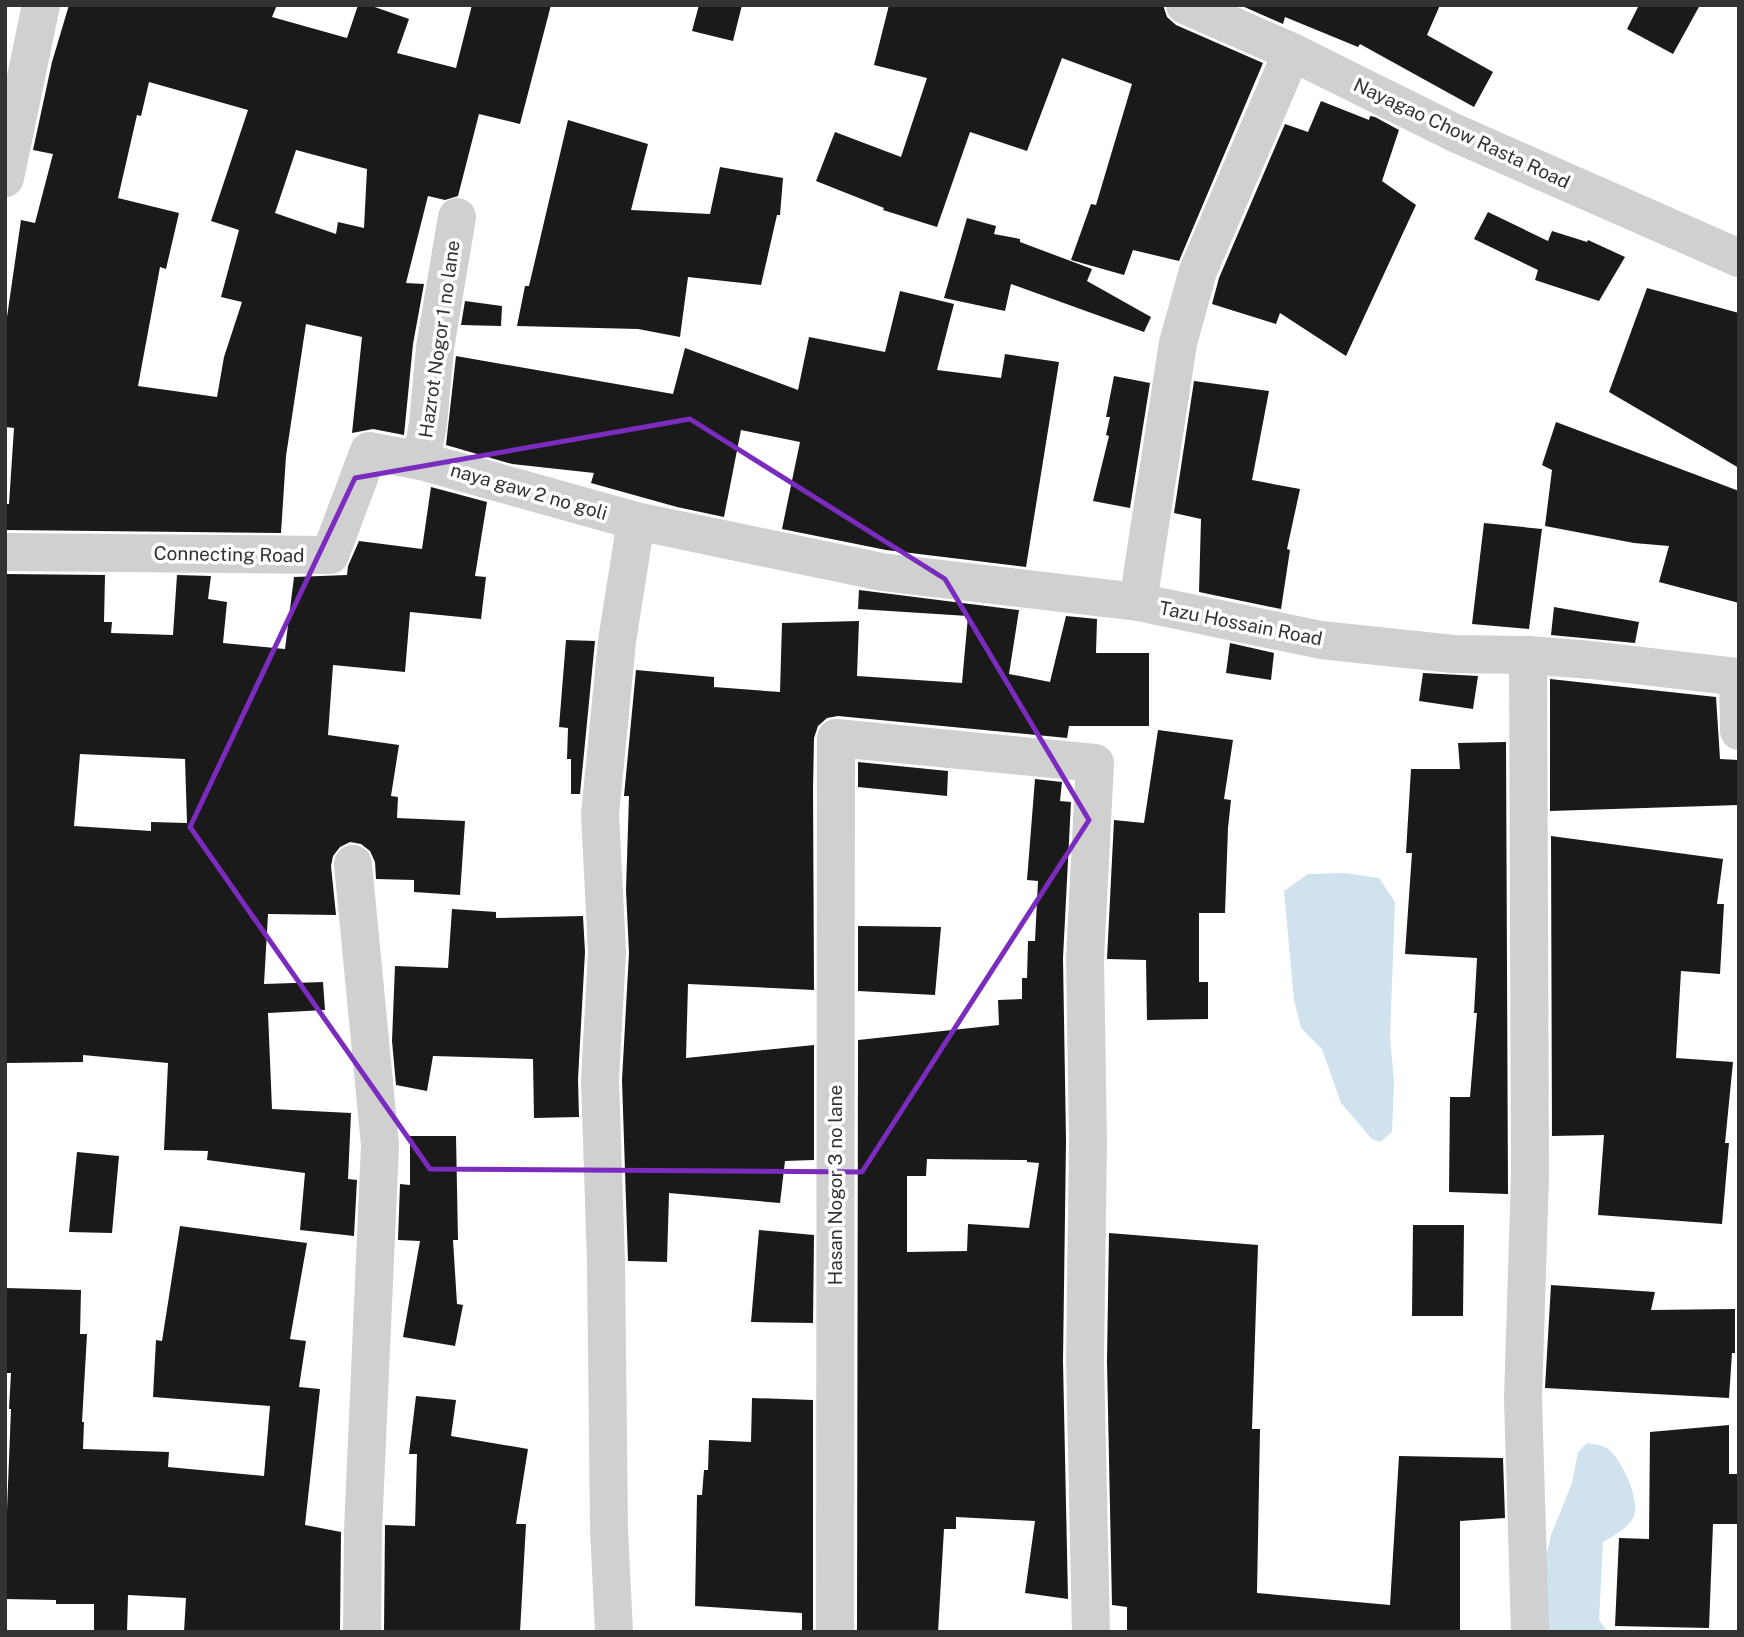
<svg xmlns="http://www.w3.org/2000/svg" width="1744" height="1637" font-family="'Public Sans',sans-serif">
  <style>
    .water { fill: #cfe2ee }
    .building { fill: #1a1a1a; fill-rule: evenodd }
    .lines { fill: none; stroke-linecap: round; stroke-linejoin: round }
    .minor { stroke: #d0d0d0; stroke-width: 38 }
    .marked { fill: none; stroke: #7b2cbf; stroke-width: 5; stroke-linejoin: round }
    .labels { text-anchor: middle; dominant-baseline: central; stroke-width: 7; stroke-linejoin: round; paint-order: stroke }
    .street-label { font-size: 19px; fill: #333; stroke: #fff }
  </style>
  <rect width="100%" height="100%" fill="#fff"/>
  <g class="water">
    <polygon points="1344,873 1379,878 1395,902 1390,1037 1394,1081 1392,1132 1380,1142 1372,1139 1341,1103 1322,1049 1301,1028 1294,1000 1284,891 1308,874"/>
    <path d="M1587,1443c6,1 16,2 21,6 14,10 34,54 25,69 -7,12 -19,17 -30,24l-4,78 9,12h-66v-58l9,-39 21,-52 6,-31z"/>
  </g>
  <g class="building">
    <path d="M69,5h208l-5,12 75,21 11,-33h11l40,14 -12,34 59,15 16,-63h79l-31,119 -41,-10 -21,82 -13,4 -17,-4 -22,87 18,1 -11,60 -9,91 -31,-6 -21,4 10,-96 -56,-13 -20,132 -5,77 -276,-3v-26h4l5,-76 -9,-1v-96l16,-111 14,3 18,-69 -20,-4 19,-88zM149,82l99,28 -37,111 28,9 -18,67 21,5 -18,55 -7,40 -79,-11 22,-119 6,2 13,-56 -61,-15 19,-83 4,1zM296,150l71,19 -3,59 -26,-6 -2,12 -61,-21z"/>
    <polygon points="699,5 742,5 733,41 692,31"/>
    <polygon points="889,5 1163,5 1167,17 1176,25 1263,63 1179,261 1133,250 1124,275 1071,260 1091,204 1096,205 1132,84 1062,58 1027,151 970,132 937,227 883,210 884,208 816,181 835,132 901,157 927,78 874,65"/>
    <polygon points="1240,5 1440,5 1427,35 1493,72 1474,107 1360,44 1358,47 1285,17 1283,24"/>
    <polygon points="1639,5 1700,5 1673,54 1627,29"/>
    <polygon points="1321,101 1369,120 1370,116 1375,117 1399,130 1382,181 1416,205 1346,356 1280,313 1276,324 1212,304 1219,278 1285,124 1308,132"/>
    <polygon points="568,120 648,144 631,210 710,214 720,167 783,178 780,215 777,215 761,285 688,277 680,337 638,329 517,326 525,286 529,286"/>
    <polygon points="1488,212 1548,241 1552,231 1587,242 1588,240 1625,257 1599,301 1535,280 1538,270 1474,239"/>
    <polygon points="967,218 996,226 994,234 1020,239 1020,242 1092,269 1087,281 1151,317 1144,332 1011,284 1005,311 944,298"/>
    <polygon points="1647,288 1739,313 1739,468 1609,392"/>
    <polygon points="900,291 954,304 937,370 1001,378 1005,354 1059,362 1026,567 886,550 782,529 800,442 741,430 724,517 677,507 591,483 594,473 512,464 446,445 456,356 673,394 685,348 798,390 809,337 885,352"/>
    <polygon points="465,301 502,306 501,326 461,325"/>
    <polygon points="1114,376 1150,383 1130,508 1093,501 1109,436 1106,435 1110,417 1106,417"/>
    <polygon points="1194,381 1269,391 1252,480 1300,489 1287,549 1290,550 1281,609 1199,592 1201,519 1174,513"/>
    <polygon points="1556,422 1739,491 1739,603 1659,582 1669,546 1634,543 1545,526 1552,470 1542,465"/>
    <path d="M431,487l56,15 -12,74 11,1 -5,42 -71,-7 -5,60 -72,-7 -5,70 71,10 -8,51 7,1 -1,21 68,3 -5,74 -46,-3v-12l-38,-1 -1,-17 -5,-11 -9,-7 -11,-2 -10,5 -7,9 -2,10 5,49 -68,-1 -4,70 59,-2 2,28 -57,3 4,96 79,4 -3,66 9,1 -3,56 -54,-6 5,-57 -98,-13 1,-9 -44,-1 4,-87 -85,-8v7l-78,1v-489l100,1 -1,47h8l-1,11 62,2 4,-60 34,1 -3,23 19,3 -4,41 62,6 9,-72 53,-2 1,-9 11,-25 63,8zM80,754l105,5 2,64 -36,-1v9l-77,-5z"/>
    <polygon points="1484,523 1542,529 1529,629 1472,624"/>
    <polygon points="859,590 1019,610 1009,674 1050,682 1066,616 1097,619 1096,653 1149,653 1149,726 1069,726 1067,738 838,716 827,718 818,726 814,738 813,789 814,990 688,984 686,1058 814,1045 814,1160 785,1161 780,1203 669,1193 667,1262 628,1261 622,1080 629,953 626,890 629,796 624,796 636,670 714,677 714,687 780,692 782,623 859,621 857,676 962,683 968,616 858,609"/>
    <polygon points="1554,607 1639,622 1635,643 1551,635"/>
    <polygon points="566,640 595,641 580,794 571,794 571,759 567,759 568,728 559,727"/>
    <polygon points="1230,643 1274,653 1271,680 1226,673"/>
    <polygon points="1423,673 1478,676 1473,709 1419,701"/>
    <polygon points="1550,679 1716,697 1720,759 1739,760 1739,805 1550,811"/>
    <polygon points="1158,730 1233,740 1224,799 1231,800 1228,828 1225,913 1199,913 1199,982 1208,982 1208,1019 1147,1020 1146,960 1107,959 1114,820 1144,823"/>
    <polygon points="1506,742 1508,1194 1449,1192 1450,1097 1470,1097 1477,1013 1474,1013 1477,958 1405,954 1412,853 1406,853 1411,769 1460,769 1458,743"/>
    <polygon points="858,762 948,771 947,796 858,787"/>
    <path d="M1035,779l27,3 -2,19 11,1 -8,156 3,183 -3,220 5,238 -43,-6 10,-72 -79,-4v12h-12l-6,103h-81l1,-592 141,-15 -1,-25 24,-1v-21h5l1,-37h7l3,-60 -11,-1zM927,1159l100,1v2l12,1 -10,65 -61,-4 -1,27 -60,1v-76h19z"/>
    <polygon points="1551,836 1723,859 1717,904 1724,904 1720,974 1681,971 1676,1058 1733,1062 1725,1143 1729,1143 1722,1224 1598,1215 1604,1135 1552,1136"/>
    <polygon points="452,909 496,912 496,918 583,916 585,952 578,1079 579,1117 534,1118 533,1059 433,1056 427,1091 396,1085 392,1041 395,966 448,968"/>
    <polygon points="858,926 941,927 935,995 858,991"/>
    <polygon points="410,1136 456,1136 458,1240 453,1240 457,1304 463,1305 455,1346 403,1337 420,1241 398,1240 400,1184 410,1185"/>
    <polygon points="77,1152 119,1156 112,1233 69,1232"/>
    <polygon points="1413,1225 1464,1225 1463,1316 1412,1316"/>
    <polygon points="180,1226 307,1243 290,1339 306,1341 299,1387 320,1389 305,1525 341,1532 340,1632 184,1632 186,1598 128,1595 127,1632 94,1632 94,1604 56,1604 56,1600 5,1599 5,1510 7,1510 11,1409 9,1409 11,1373 5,1373 5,1288 81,1290 80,1334 87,1334 82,1422 84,1422 83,1449 169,1452 168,1467 264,1476 270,1406 153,1397 156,1340 162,1341"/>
    <polygon points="759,1230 814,1235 813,1323 751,1322"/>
    <polygon points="1109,1233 1258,1245 1252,1429 1260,1429 1257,1593 1390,1605 1399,1456 1503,1458 1505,1518 1460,1521 1460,1632 1127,1632 1127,1607 1112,1605 1107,1361"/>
    <polygon points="1551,1285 1655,1292 1651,1310 1735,1309 1735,1353 1732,1353 1729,1398 1545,1388"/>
    <polygon points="416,1396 456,1400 451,1436 528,1449 516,1524 526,1524 520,1632 384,1632 385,1525 415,1526 417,1454 409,1454"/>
    <polygon points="752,1398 813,1400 813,1632 802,1632 802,1613 695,1606 697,1495 702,1495 704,1470 708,1470 709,1440 751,1442"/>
    <polygon points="1729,1425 1729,1474 1739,1474 1738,1524 1713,1524 1709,1628 1615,1626 1619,1538 1649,1539 1650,1432"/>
  </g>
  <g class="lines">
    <g class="minor">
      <polyline points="1185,5 1292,52 1455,133 1739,258"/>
      <polyline points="1292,52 1198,271 1178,343 1138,602 1321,640 1453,654 1528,655 1591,660 1738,677 1739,731"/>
      <polyline points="5,178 41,5"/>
      <polyline points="421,461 428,424 435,348 457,217"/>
      <polyline points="5,552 330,555 369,451 421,461 636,521 882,572 1138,602"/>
      <polyline points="1528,655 1530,1176 1523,1399 1530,1632"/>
      <polyline points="353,864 380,1145 363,1531 362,1632"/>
      <polyline points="614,1632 609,1529 606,1262 600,1080 607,952 600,814 617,641 636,521"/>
      <polyline points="835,1632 836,738 1095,763 1085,958 1088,1141 1085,1361 1091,1632"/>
    </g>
  </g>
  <path class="marked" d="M690,419l255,160 144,241 -227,352 -432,-3 -240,-342 165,-349z"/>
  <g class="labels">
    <g class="street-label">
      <text transform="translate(1462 133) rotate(25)">Nayagao Chow Rasta Road</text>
      <text transform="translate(439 339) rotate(-82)">Hazrot Nogor 1 no lane</text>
      <text transform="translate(529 491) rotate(16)">naya gaw 2 no goli</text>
      <text transform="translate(229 554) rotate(1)">Connecting Road</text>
      <text transform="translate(1241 623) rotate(11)">Tazu Hossain Road</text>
      <text transform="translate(835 1185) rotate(-90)">Hasan Nogor 3 no lane</text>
    </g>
  </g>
  <rect width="1744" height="1637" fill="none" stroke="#333333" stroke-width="14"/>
</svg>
